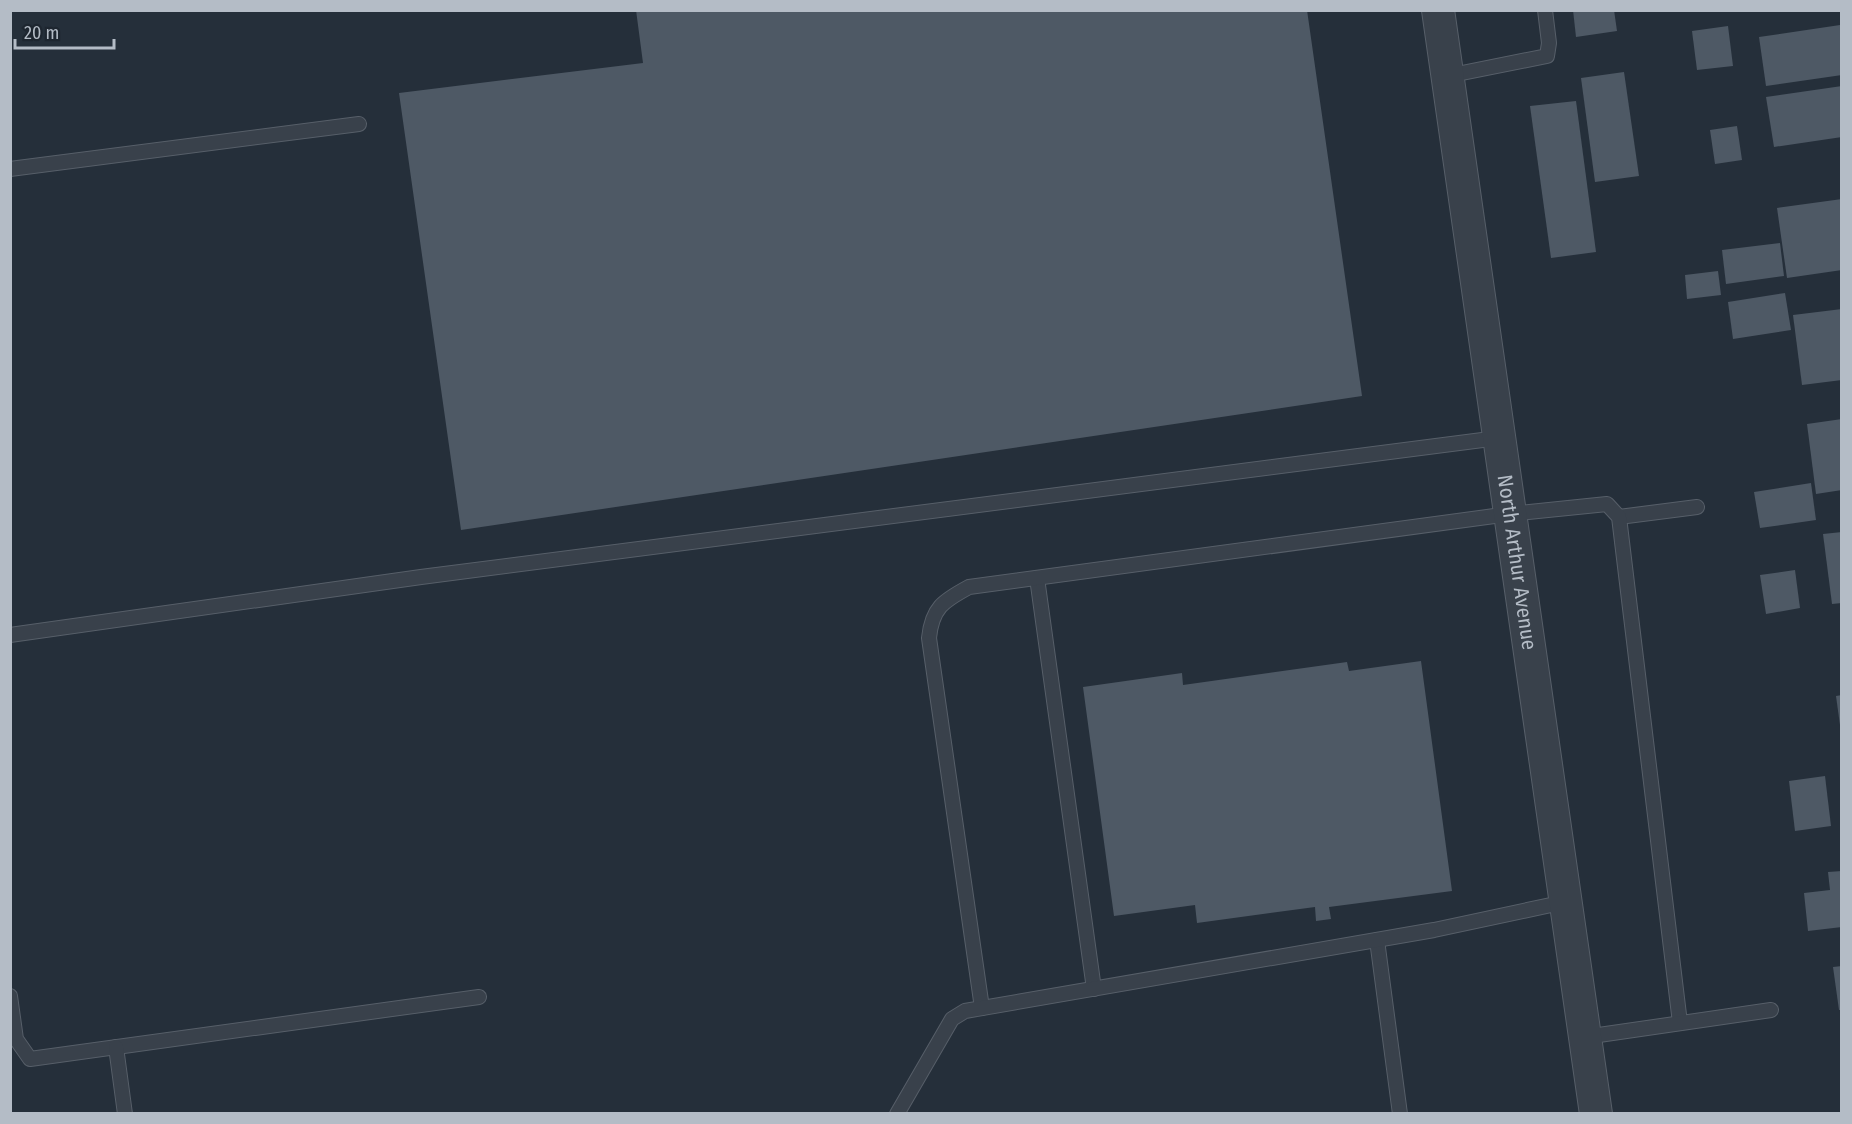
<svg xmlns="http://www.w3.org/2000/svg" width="1852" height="1124" font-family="'Fira Sans Condensed',sans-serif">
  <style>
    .building { fill: #4e5965 }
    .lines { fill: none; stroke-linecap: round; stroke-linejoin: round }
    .service-casing { stroke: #575f69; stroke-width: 16 }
    .tertiary-casing { stroke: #575f69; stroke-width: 34 }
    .service { stroke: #39414b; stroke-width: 14 }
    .tertiary { stroke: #39414b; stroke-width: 32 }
    .labels { text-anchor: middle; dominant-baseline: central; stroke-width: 4.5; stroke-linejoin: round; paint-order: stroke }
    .street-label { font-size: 21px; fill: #b4bcc6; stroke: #1e2630 }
  </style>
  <rect width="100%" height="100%" fill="#252f3a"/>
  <g class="building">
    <polygon points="636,10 1307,10 1362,396 461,530 399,93 643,63"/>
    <polygon points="1573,10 1614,10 1617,31 1576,37"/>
    <polygon points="1840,25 1842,75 1766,86 1759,37"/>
    <polygon points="1728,26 1733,66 1697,70 1692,31"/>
    <polygon points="1624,72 1639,176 1595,182 1581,78"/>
    <polygon points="1842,86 1842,137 1774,147 1766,97"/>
    <polygon points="1576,101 1596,252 1551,258 1530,106"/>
    <polygon points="1737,126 1742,160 1715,164 1710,130"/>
    <polygon points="1842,199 1842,270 1787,278 1777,208"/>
    <polygon points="1780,243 1784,276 1726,284 1722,250"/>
    <polygon points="1718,271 1721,295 1687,299 1685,275"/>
    <polygon points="1785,293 1791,330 1733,339 1728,302"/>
    <polygon points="1842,309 1842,380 1802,385 1793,315"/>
    <polygon points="1842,419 1842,490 1816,494 1807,424"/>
    <polygon points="1811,483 1816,520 1760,528 1754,492"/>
    <polygon points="1842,532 1842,603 1832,604 1823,534"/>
    <polygon points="1795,570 1800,608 1766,614 1760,575"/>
    <polygon points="1421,661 1452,891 1329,907 1331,919 1316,921 1315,907 1197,923 1195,905 1114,916 1083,687 1182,673 1183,685 1347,662 1349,671"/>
    <polygon points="1842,695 1842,725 1840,725 1836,696"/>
    <polygon points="1825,776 1831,826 1795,831 1789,781"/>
    <polygon points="1842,871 1842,927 1808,931 1804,893 1830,890 1828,872"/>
    <polygon points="1842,966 1842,1010 1839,1010 1833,967"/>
  </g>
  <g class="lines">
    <g class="service-casing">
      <g id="service">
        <polyline points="1447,76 1547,56 1549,43 1545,10"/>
        <polyline points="10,169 359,124"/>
        <polyline points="1619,517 1697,507"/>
        <polyline points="1037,578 1094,989"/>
        <polyline points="10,635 421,577 1498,438"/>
        <polyline points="1377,940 1400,1114"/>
        <polyline points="10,996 16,1039 30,1059 479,997"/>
        <path d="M982,1008l-53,-370c3,-30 14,-37 40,-51l540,-73 98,-10 12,13 61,506"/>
        <polyline points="1585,1037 1771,1010"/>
        <polyline points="116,1047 125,1114"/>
        <polyline points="897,1114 952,1019 965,1011 1434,930 1565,902"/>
      </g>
    </g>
    <g class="tertiary-casing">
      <g id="tertiary">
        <path id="s1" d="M1438,10l158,1104"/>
      </g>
    </g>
    <use href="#service" class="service"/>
    <use href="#tertiary" class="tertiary"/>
  </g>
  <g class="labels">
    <g class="street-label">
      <text stroke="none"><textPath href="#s1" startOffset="558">North Arthur Avenue</textPath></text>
    </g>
  </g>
  <rect width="1852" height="1124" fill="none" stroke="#b4bcc6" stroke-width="24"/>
  <path d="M15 39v9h99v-9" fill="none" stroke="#b4bcc6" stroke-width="3"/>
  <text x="24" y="39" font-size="18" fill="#b4bcc6" stroke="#1e2630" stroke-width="4.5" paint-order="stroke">20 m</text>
</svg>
